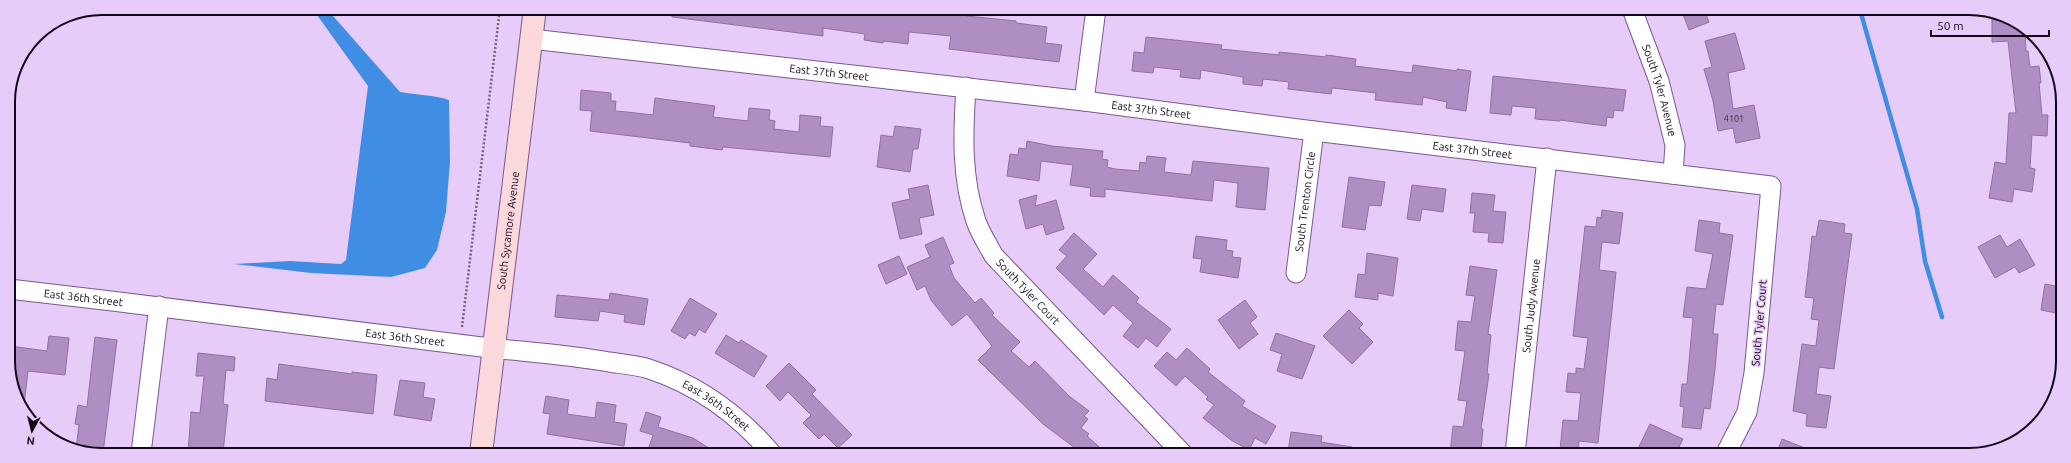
<svg xmlns="http://www.w3.org/2000/svg" width="2071" height="463" font-family="Ubuntu,sans-serif">
  <style>
    .water { fill: #408ee4 }
    .lines { fill: none; stroke-linecap: round; stroke-linejoin: round }
    .stream { stroke: #408ee4; stroke-width: 4.5 }
    .building { fill: #af8ec3; stroke: #9170a4 }
    .street-casing { stroke: #795a8b; stroke-width: 21 }
    .secondary-casing { stroke: #795a8b; stroke-width: 24 }
    .path { stroke: #756180; stroke-width: 2.5; stroke-dasharray: 2 2; stroke-linecap: butt }
    .street { stroke: #fff; stroke-width: 19 }
    .secondary { stroke: #fad8dc; stroke-width: 22 }
    .labels { text-anchor: middle; dominant-baseline: central; stroke-width: 3; stroke-linejoin: round; paint-order: stroke }
    .number-label { font-size: 9px; fill: #3c2a45 }
    .street-label { font-size: 11px; fill: #15081b; stroke: #e7cbf8 }
    .rim { fill: none; stroke: #15081b; stroke-width: 2 }
  </style>
  <rect width="100%" height="100%" fill="#e7cbf8"/>
  <path class="water" d="M312,8h14l74,84c16,3 34,3 49,8l1,61 -4,51 -9,38 -12,18 -34,9 -80,-4 -77,-9 56,-3 51,3 5,-4 22,-174z"/>
  <g class="lines">
    <polyline class="stream" points="1860,10 1917,209 1925,261 1942,317"/>
  </g>
  <g class="building">
    <polygon points="673,9 878,9 897,11 898,9 939,12 939,10 967,16 1016,21 1016,23 1047,27 1045,43 1062,45 1059,62 949,49 951,36 909,32 908,44 884,41 883,43 864,40 865,34 823,28 823,36 672,17"/>
    <polygon points="1681,9 1704,9 1709,22 1689,30"/>
    <polygon points="1992,12 2025,30 2026,51 2028,51 2030,67 2039,66 2041,83 2039,83 2042,115 2048,115 2047,136 2032,135 2030,168 2035,169 2032,192 2014,189 2012,202 1989,198 1995,162 2006,164 2009,113 2016,113 2008,41 1992,42"/>
    <polygon points="1735,33 1745,69 1728,73 1733,109 1754,105 1760,138 1736,143 1733,128 1718,131 1713,101 1704,69 1712,67 1705,41"/>
    <polygon points="1146,37 1222,45 1221,49 1279,55 1279,52 1326,57 1326,55 1356,59 1355,66 1412,73 1413,65 1457,71 1457,69 1471,71 1466,111 1446,108 1447,102 1423,97 1422,105 1375,100 1376,93 1342,89 1332,88 1331,94 1288,89 1289,82 1263,79 1262,86 1243,84 1243,77 1201,70 1200,79 1180,77 1181,70 1154,67 1153,73 1132,71 1134,52 1144,53"/>
    <polygon points="1493,76 1626,90 1623,111 1614,110 1613,118 1607,117 1606,126 1560,120 1560,121 1535,119 1536,108 1512,106 1511,115 1490,113"/>
    <polygon points="581,90 611,93 611,101 616,101 615,111 627,112 653,115 655,98 715,106 713,117 748,121 749,108 770,110 769,120 775,121 774,129 799,132 800,115 821,117 820,126 833,127 830,157 723,147 722,150 690,146 690,143 590,131 592,111 580,110"/>
    <polygon points="895,126 921,129 918,149 913,149 910,172 877,167 881,135 893,137"/>
    <polygon points="1027,141 1052,146 1103,151 1102,159 1108,160 1107,167 1115,169 1139,171 1140,162 1146,163 1147,156 1166,158 1164,172 1191,175 1193,161 1269,168 1265,210 1236,207 1238,183 1214,180 1212,201 1105,189 1105,197 1090,196 1091,188 1070,185 1073,165 1041,161 1039,181 1007,176 1010,154 1018,155 1019,148 1026,149"/>
    <polygon points="1349,177 1385,182 1381,206 1369,205 1365,230 1342,227"/>
    <polygon points="928,185 934,215 919,218 922,234 900,239 892,203 910,199 908,189"/>
    <polygon points="1412,185 1446,189 1443,212 1422,209 1420,221 1407,219"/>
    <polygon points="1472,193 1495,195 1493,211 1506,212 1503,243 1488,242 1489,233 1473,232 1475,213 1470,213"/>
    <polygon points="1037,195 1035,206 1056,200 1064,229 1046,235 1043,224 1026,229 1019,200"/>
    <polygon points="1602,210 1623,213 1619,244 1602,242 1599,270 1616,272 1598,443 1579,441 1578,452 1560,450 1563,420 1578,421 1581,393 1566,392 1568,373 1576,374 1576,368 1584,369 1586,353 1588,338 1573,336 1585,226 1596,227 1597,217 1601,218"/>
    <polygon points="1699,220 1720,223 1719,233 1733,235 1723,305 1716,304 1713,334 1718,334 1715,369 1710,409 1704,408 1701,429 1682,427 1684,407 1680,406 1682,384 1687,384 1693,318 1683,317 1687,287 1706,289 1713,254 1695,251"/>
    <polygon points="1819,220 1845,224 1844,233 1852,234 1834,369 1819,367 1816,394 1831,396 1826,428 1806,426 1807,414 1793,411 1802,344 1816,346 1819,320 1811,319 1814,298 1805,297 1812,236 1816,237"/>
    <polygon points="1074,233 1097,254 1083,269 1103,287 1113,275 1139,298 1136,302 1171,329 1157,347 1146,338 1138,348 1123,336 1133,323 1113,305 1104,315 1056,268 1067,256 1059,250"/>
    <polygon points="2000,235 2007,247 2020,239 2035,265 2019,273 2015,267 1995,278 1978,247"/>
    <polygon points="1196,236 1227,240 1226,250 1233,251 1232,257 1241,258 1238,278 1200,272 1202,259 1193,258"/>
    <polygon points="943,237 954,263 949,265 954,278 975,303 981,298 994,313 992,315 1020,342 1011,351 1029,367 1035,361 1069,396 1089,411 1084,416 1088,419 1081,428 1089,434 1087,436 1107,454 1083,454 1043,424 978,360 992,346 967,314 952,326 931,300 925,286 917,290 907,267 930,257 925,245"/>
    <polygon points="1367,253 1398,258 1393,296 1378,293 1378,300 1355,297 1358,274 1365,275"/>
    <polygon points="899,256 907,274 886,284 878,265"/>
    <polygon points="1470,266 1497,270 1488,334 1491,335 1487,374 1489,374 1481,429 1483,429 1481,450 1475,449 1475,454 1450,454 1453,426 1463,427 1467,401 1458,400 1465,351 1455,350 1458,321 1471,322 1475,296 1466,295"/>
    <polygon points="2045,284 2061,287 2061,314 2041,310"/>
    <polygon points="610,293 648,299 644,325 624,322 625,315 600,311 598,321 555,317 557,295 609,300"/>
    <polygon points="690,298 717,314 705,333 699,329 695,336 689,333 685,339 671,331"/>
    <polygon points="1245,300 1257,317 1250,323 1258,334 1239,349 1218,320"/>
    <polygon points="1349,310 1363,324 1359,328 1373,342 1352,364 1323,336"/>
    <polygon points="1276,333 1315,346 1302,379 1277,371 1282,354 1270,350"/>
    <polygon points="726,335 739,343 741,340 767,356 754,377 715,353"/>
    <polygon points="49,336 69,338 65,375 28,371 24,405 10,380 10,346 47,351"/>
    <polygon points="95,337 117,340 103,453 84,453 76,449 79,425 75,424 78,405 87,407"/>
    <polygon points="1187,348 1210,369 1208,372 1245,401 1242,406 1276,426 1266,444 1255,438 1249,450 1231,440 1203,418 1214,405 1206,399 1208,397 1185,376 1176,386 1154,366 1167,352 1176,360"/>
    <polygon points="198,353 235,357 234,371 226,370 223,404 228,405 223,453 188,453 191,412 200,413 204,376 196,376"/>
    <polygon points="789,363 816,390 812,394 852,435 838,448 824,434 819,439 803,423 811,415 788,392 780,401 766,386"/>
    <polygon points="279,364 352,374 352,372 377,375 373,414 265,401 267,378 277,380"/>
    <polygon points="400,380 425,383 423,397 435,399 431,421 394,415"/>
    <polygon points="546,396 569,400 567,414 595,418 597,402 616,405 614,422 627,424 624,446 547,434 550,414 543,413"/>
    <polygon points="646,412 661,417 658,427 693,438 718,454 659,454 648,450 653,435 640,431"/>
    <polygon points="1650,424 1683,439 1675,455 1635,455"/>
    <polygon points="1291,432 1322,436 1321,442 1352,447 1352,454 1302,454 1288,452"/>
    <polygon points="1782,439 1820,454 1820,455 1776,455"/>
  </g>
  <g class="lines">
    <g class="street-casing">
      <g id="street">
        <path id="s1" d="M1632,9l27,72 16,64 -2,29"/>
        <path id="s2" d="M531,39l553,62 230,30 457,55 -17,187 -7,39 -22,43"/>
        <path id="s3" d="M966,87c-3,46 -5,90 10,134 4,12 12,24 18,35l189,198"/>
        <polyline points="1084,101 1096,9"/>
        <path id="s4" d="M1296,273l18,-142"/>
        <path id="s5" d="M9,289c150,17 300,37 449,55 50,7 101,9 151,18 13,2 27,3 40,7 49,16 90,46 123,85"/>
        <polyline points="141,453 159,306"/>
        <path id="s6" d="M1515,454l32,-296"/>
      </g>
    </g>
    <g class="secondary-casing">
      <g id="secondary">
        <path id="s7" d="M481,454l54,-446"/>
      </g>
    </g>
    <polyline class="path" points="462,327 500,8"/>
    <use href="#street" class="street"/>
    <use href="#secondary" class="secondary"/>
  </g>
  <g class="labels">
    <g class="number-label">
      <text x="1734" y="119">4101</text>
    </g>
    <g class="street-label">
      <text stroke="none"><textPath href="#s2" startOffset="300">East 37th Street</textPath></text>
      <text stroke="none"><textPath href="#s1" startOffset="86">South Tyler Avenue</textPath></text>
      <text stroke="none"><textPath href="#s2" startOffset="624">East 37th Street</textPath></text>
      <text stroke="none"><textPath href="#s2" startOffset="948">East 37th Street</textPath></text>
      <text stroke="none"><textPath href="#s4" startOffset="72">South Trenton Circle</textPath></text>
      <text stroke="none"><textPath href="#s7" startOffset="225">South Sycamore Avenue</textPath></text>
      <text stroke="none"><textPath href="#s3" startOffset="224">South Tyler Court</textPath></text>
      <text stroke="none"><textPath href="#s5" startOffset="75">East 36th Street</textPath></text>
      <text stroke="none"><textPath href="#s6" startOffset="149">South Judy Avenue</textPath></text>
      <text transform="translate(1759 323) rotate(-85)">South Tyler Court</text>
      <text stroke="none"><textPath href="#s5" startOffset="399">East 36th Street</textPath></text>
      <text stroke="none"><textPath href="#s5" startOffset="722">East 36th Street</textPath></text>
    </g>
  </g>
  <path d="M0 0H2071V463H0ZM102 15H1969A87 87 0 0 1 2056 102V361A87 87 0 0 1 1969 448H102A87 87 0 0 1 15 361V102A87 87 0 0 1 102 15Z" fill="#e7cbf8" fill-rule="evenodd"/>
  <path class="rim" d="M102 15H1969A87 87 0 0 1 2056 102V361A87 87 0 0 1 1969 448H102A87 87 0 0 1 15 361V102A87 87 0 0 1 102 15Z"/>
  <g transform="translate(32 431) rotate(187)" stroke="#e7cbf8" stroke-width="3" paint-order="stroke">
  <path d="M0-3L7 15L0 10L-7 15Z" fill="#15081b"/>
  <text y="-6" font-size="11" font-weight="bold" text-anchor="middle" fill="#15081b">N</text>
  </g>
  <path d="M1931 30v6h118v-6" fill="none" stroke="#15081b" stroke-width="2"/>
  <text x="1937" y="30" font-size="12" fill="#15081b" stroke="#e7cbf8" stroke-width="3" paint-order="stroke">50 m</text>
</svg>
